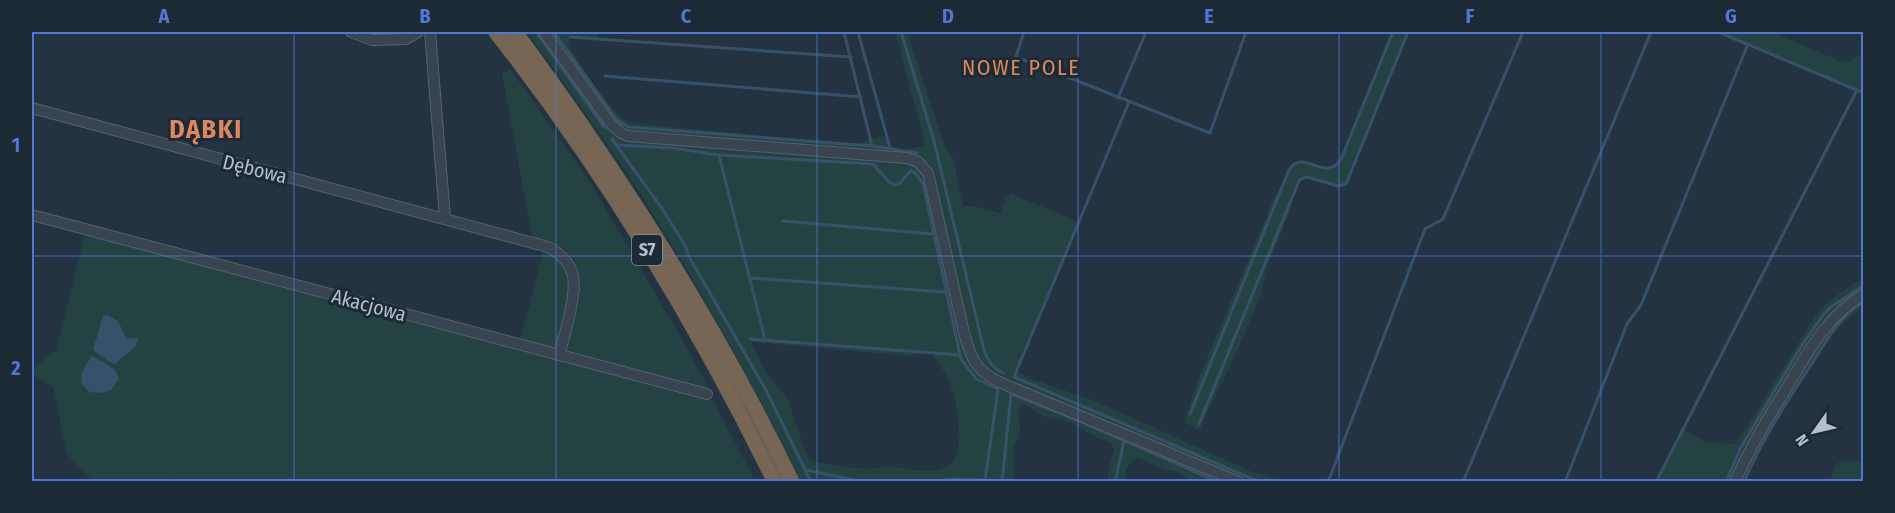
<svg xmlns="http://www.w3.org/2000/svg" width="1895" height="513" font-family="'Fira Sans Condensed',sans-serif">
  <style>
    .green { fill: #254242; fill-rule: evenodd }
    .water { fill: #365169 }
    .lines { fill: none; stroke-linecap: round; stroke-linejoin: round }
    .stream { stroke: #365169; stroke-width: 3 }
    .minor-casing { stroke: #55626e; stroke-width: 12 }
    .highway-casing { stroke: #424f5b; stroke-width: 16 }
    .minor { stroke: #384551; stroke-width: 10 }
    .highway { stroke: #776654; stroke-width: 15 }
    .grid { fill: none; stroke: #5276d3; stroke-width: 1.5; stroke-opacity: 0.55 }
    .labels { text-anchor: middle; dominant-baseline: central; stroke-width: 6; stroke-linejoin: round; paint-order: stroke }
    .shield { fill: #1c2a36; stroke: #86929e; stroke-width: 1.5 }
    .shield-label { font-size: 18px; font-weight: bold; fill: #b4bfcb }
    .street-label { font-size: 20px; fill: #b4bfcb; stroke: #1c2a36 }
    .quarter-label { font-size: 22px; letter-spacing: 1.5px; fill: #dc875e; stroke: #1c2a36 }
    .district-label { font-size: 26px; font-weight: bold; letter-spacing: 1.5px; fill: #dc875e; stroke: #1c2a36 }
    .neatline { fill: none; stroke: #5276d3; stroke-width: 2 }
    .grid-label { font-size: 20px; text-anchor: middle; font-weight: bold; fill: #5276d3 }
  </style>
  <rect width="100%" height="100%" fill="#233341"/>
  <g class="green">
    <path d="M527,32h71v7l-28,-2 -2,8c12,18 43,70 62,78l114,11 8,3 105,8 14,-6 16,-3 3,12 16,2 19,-4 -6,-26 -24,-88h12l38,115 9,13 9,46h11l26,7 6,-15 6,-4 67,28 -62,149 15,8 63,22 155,70 31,10h-89l-19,-11h-8l-27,-12c-11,6 -13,11 -12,23h-18c-1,-11 4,-20 6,-32l-3,-6 -13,-5 -35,-19 -15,-1 -25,-14 -5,5c1,15 6,25 -5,38l1,19 -2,15h-211c-46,-95 -98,-188 -155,-278 -37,-59 -79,-115 -119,-171zM751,342l162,14 6,-4 13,1c6,9 12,18 17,28 7,15 17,68 4,80 -16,17 -42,7 -62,6 -7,-1 -15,2 -23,2 -20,-1 -40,-5 -59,-9l-15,-40 -4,-18 -25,-31z"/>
    <path d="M1393,32h15l-60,149 -6,5 -34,-9c-11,2 -14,15 -17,24l1,6 -26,63 -5,25 -27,63 -35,72 -15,-8 15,-45 76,-181c11,-7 9,-25 19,-32 17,-11 32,19 47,-5z"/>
    <path d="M1718,32h54l70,30c9,-2 17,-3 21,-12v43z"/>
    <path d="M510,69l78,110 97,165 24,45 -144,-36c8,-32 31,-81 -2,-105 -9,-6 -21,-8 -31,-11l-30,-164z"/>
    <polygon points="85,233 714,401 755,481 174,482 171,478 165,482 93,481 67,454 53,387 34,375 33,368 56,350"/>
    <path d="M543,252c15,2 28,19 28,34 0,15 -10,49 -15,64l-36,-9z"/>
    <path d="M1863,278v29l-20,16 -21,24 -50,78 -28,56 -88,1 27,-53 22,13 29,2 12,-15 64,-105c14,-21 32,-33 53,-46z"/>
    <polygon points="1845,461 1860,461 1863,464 1863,481 1830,481 1837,463"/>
  </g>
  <g class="water">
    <polygon points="107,315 118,321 126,338 139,338 135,347 115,364 108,361 93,350 103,316"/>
    <path d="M91,356c12,6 25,10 28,23l-8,11 -11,3 -11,-1 -8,-9 1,-11z"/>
  </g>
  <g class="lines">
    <g class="stream">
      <polyline points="536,32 604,127"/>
      <polyline points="554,32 616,119 628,127 872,146 918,153"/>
      <polyline points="844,32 872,146"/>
      <polyline points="858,32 890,148"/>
      <path d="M901,32l33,109 50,209c4,11 8,17 19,23"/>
      <polyline points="1024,32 1016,57 1210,133 1246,32"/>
      <polyline points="1718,32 1864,93"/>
      <polyline points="570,37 851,57"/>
      <polyline points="605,76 861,97"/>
      <polyline points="1118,98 1146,32"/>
      <polyline points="1129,102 1014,377 1260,482"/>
      <polyline points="612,139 663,210 686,247 688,255 767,392 811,482"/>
      <polyline points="617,145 673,148 718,155 873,164 889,182 895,185 900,183 911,170 917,175 923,184 961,359 976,379 998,389 985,480 954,479 923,482"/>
      <polyline points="719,155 765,340"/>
      <polyline points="783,221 933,234"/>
      <polyline points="750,278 945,292"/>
      <polyline points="750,339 960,355"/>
      <path d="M1190,414l99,-244c15,-23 36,14 52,-11l52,-127"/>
      <polyline points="1199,424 1299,181 1303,178 1307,177 1338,186 1346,184 1408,32"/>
      <polyline points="806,470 863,482"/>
      <polyline points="1002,482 1011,394 1070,417 1218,482"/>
      <polyline points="1115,482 1124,441"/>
      <polyline points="1328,482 1425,229 1443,219 1523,32"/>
      <polyline points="1463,482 1651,32"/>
      <polyline points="1565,482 1627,324 1641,305 1748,44"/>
      <polyline points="1656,482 1857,90"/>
      <polyline points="1726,482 1740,449 1802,345 1823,315 1831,307 1864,285"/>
      <path d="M1744,482c18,-42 42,-79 67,-117 17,-26 26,-46 53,-64"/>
    </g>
    <g class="minor-casing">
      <g id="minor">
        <polyline points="351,32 372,40 406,39 418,32"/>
        <polyline points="430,32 445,218"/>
        <path d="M544,32l67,92 10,9 7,3 279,22 11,4 10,11 36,160c7,25 11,37 35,49l240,100"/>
        <path d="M32,108l516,139c31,16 28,37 22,66 -3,14 -7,28 -11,42"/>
        <polyline points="32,215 707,394"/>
        <path d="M1735,482c14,-33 32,-63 51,-93 22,-37 40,-72 78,-95"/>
      </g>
    </g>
    <g class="highway-casing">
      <g id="highway">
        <path d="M496,32c109,139 201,291 279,450"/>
        <path d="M515,32c105,142 200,290 277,450"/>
      </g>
    </g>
    <use href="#minor" class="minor"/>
    <use href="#highway" class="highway"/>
  </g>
  <path class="grid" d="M294,32v450M556,32v450M817,32v450M1078,32v450M1339,32v450M1601,32v450M32,256h1832"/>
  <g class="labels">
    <rect class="shield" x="632" y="235" width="30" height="30" rx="4.5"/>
    <g class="shield-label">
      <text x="647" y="250">S7</text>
    </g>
    <g class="street-label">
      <text transform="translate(255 169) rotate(14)">Dębowa</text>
      <text transform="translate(369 305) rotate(15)">Akacjowa</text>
    </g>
    <g class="quarter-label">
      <text x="1021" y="67">NOWE POLE</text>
    </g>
    <g class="district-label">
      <text x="206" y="129">DĄBKI</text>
    </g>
  </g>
  <rect width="1895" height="513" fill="none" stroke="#1c2a36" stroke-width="66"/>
  <g transform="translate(1814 432) rotate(236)" stroke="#1c2a36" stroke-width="4.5" paint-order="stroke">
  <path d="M0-4.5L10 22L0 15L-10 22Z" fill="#b4bfcb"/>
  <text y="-9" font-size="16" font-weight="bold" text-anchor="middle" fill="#b4bfcb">N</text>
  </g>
  <rect x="33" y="33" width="1829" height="447" class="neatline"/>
  <g class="grid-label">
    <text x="164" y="23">A</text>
    <text x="425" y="23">B</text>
    <text x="686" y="23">C</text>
    <text x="948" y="23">D</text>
    <text x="1209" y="23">E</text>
    <text x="1470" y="23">F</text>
    <text x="1731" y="23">G</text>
    <text x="16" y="152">1</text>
    <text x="16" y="375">2</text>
  </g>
</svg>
